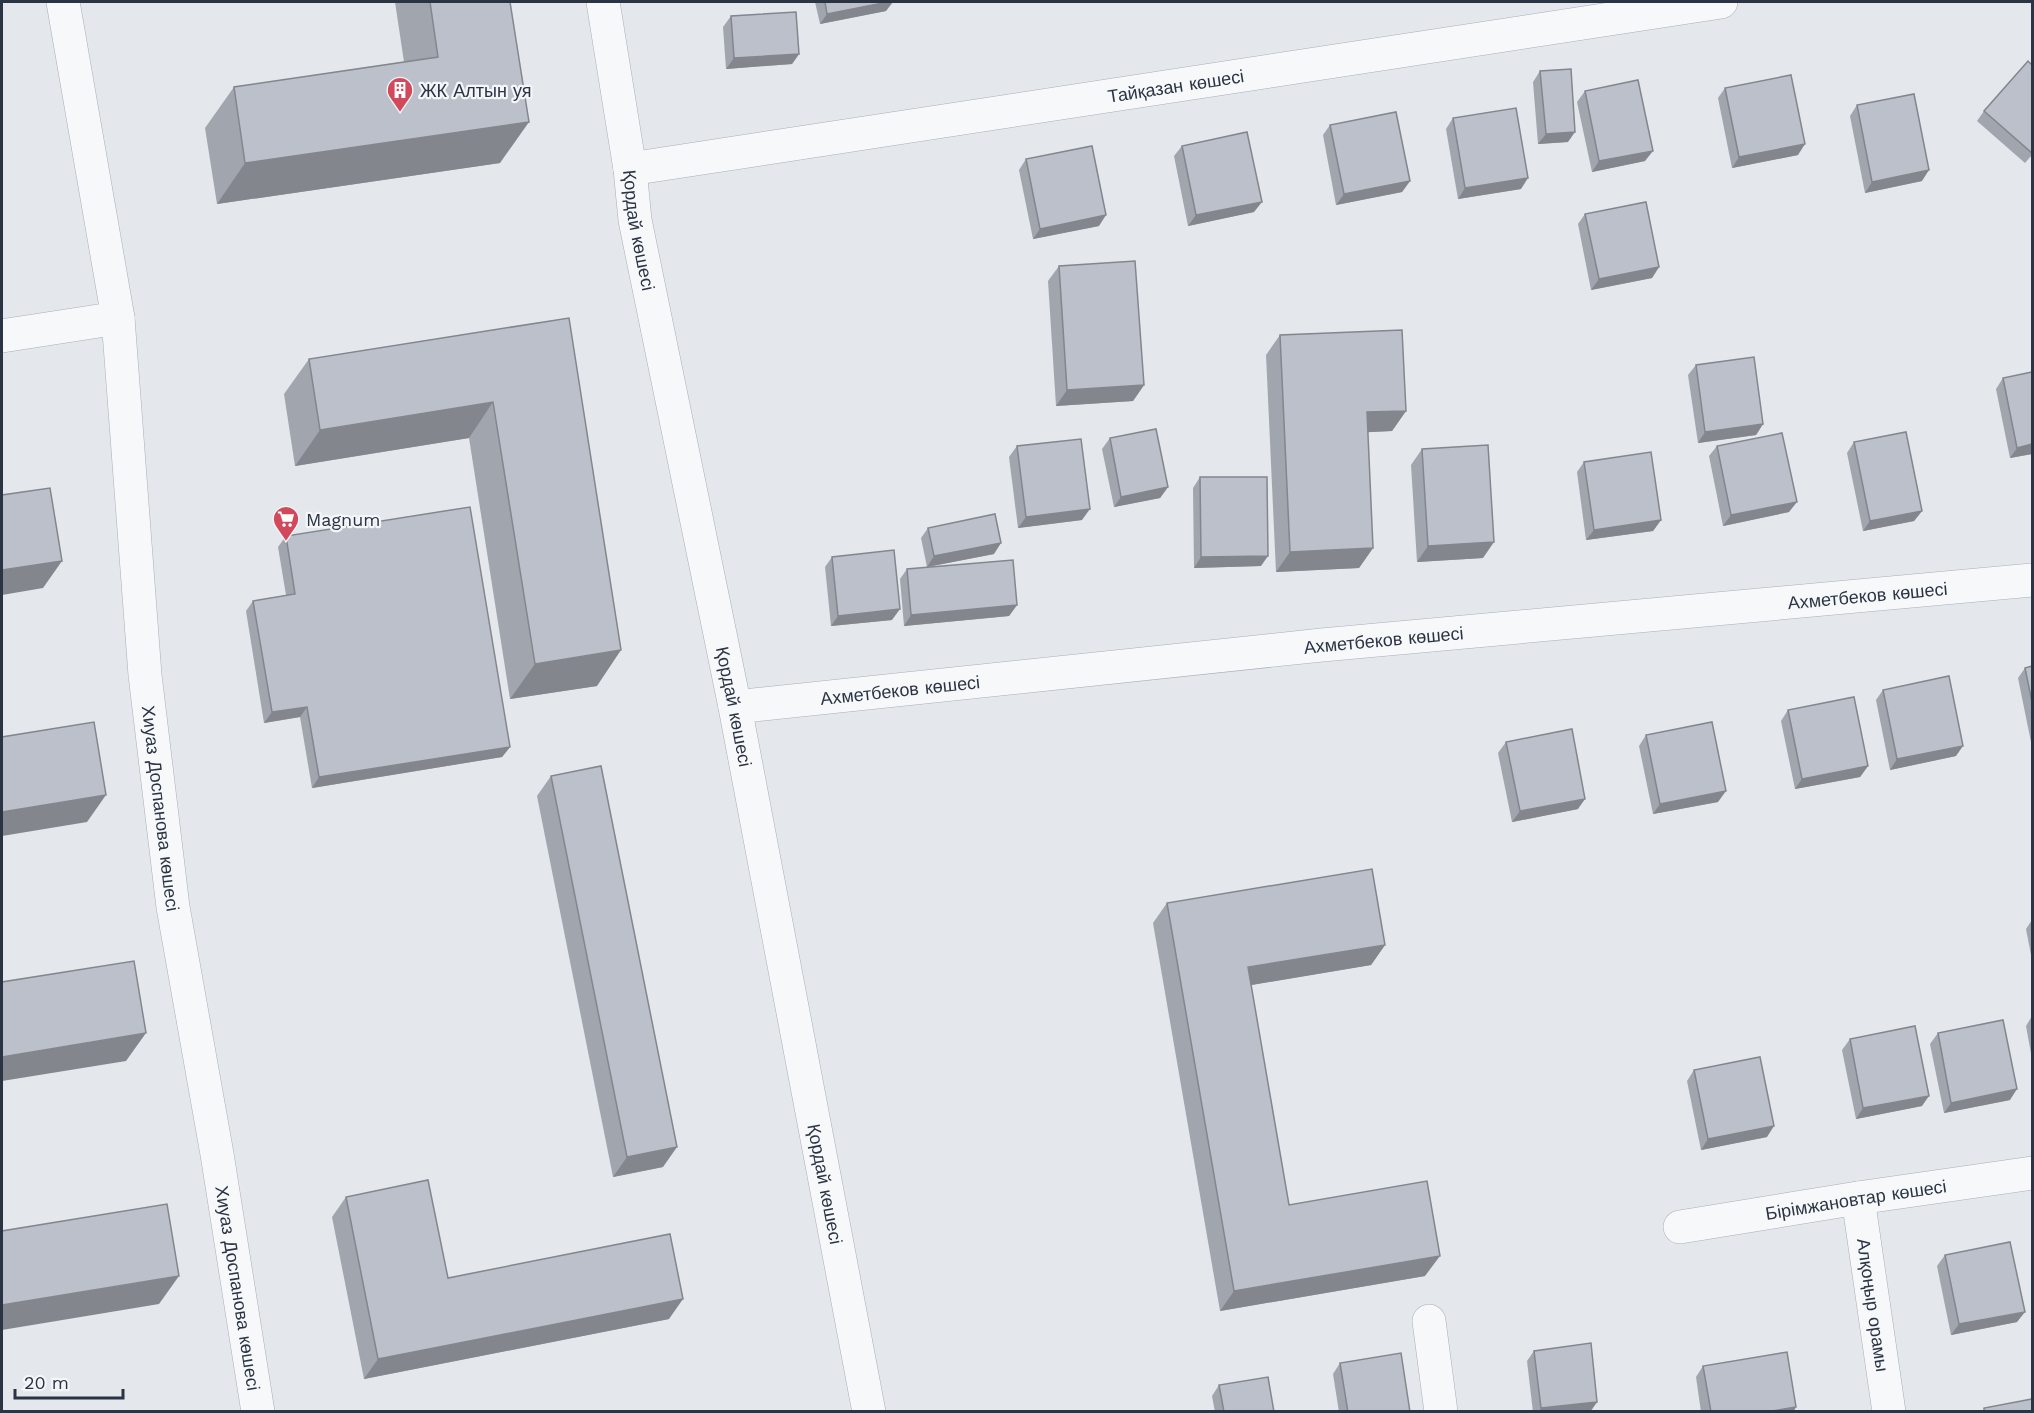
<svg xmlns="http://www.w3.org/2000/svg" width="2034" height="1413" font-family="'Work Sans',sans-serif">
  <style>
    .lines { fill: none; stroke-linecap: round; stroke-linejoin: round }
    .minor-casing { stroke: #a9aeb7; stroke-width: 34 }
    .minor { stroke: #f7f8fa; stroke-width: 33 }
    .wall { fill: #a1a5ae }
    .shaded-wall { fill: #83868d }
    .building { fill: #bbc0ca; stroke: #83868d; stroke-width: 1.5 }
    .labels { text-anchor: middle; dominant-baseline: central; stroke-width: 4.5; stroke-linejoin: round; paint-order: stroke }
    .street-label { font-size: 18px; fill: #2b3445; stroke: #f4f6f9 }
    .poi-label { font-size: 18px; fill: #2b3445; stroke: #f4f6f9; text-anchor: start }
  </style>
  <rect width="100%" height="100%" fill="#e4e7ec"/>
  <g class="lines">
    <g class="minor-casing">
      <g id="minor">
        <path id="s1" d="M63,2l55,316 27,357 28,232 44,247 41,258"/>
        <path id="s2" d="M603,2l27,167 5,51 100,487 134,705"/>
        <path id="s3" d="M630,169l1091,-167"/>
        <polyline points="2,336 118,318"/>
        <path id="s4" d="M735,707l587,-62 710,-65"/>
        <path id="s5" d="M1858,1198l31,214"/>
        <path id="s6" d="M1680,1227l178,-29 174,-25"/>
        <polyline points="1429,1321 1441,1412"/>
      </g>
    </g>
    <use href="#minor" class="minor"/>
  </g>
  <g class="wall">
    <polygon points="395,2 510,2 500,163 217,204 205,128 234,87 404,62"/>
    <polygon points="815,2 888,2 886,11 820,24"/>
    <polygon points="731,16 799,54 792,64 726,69 723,27"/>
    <polygon points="2028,61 2032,155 2025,163 1977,121 1984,111"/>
    <polygon points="1540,71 1568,142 1538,144 1533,82"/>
    <polygon points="1725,88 1798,155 1732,168 1718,98"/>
    <polygon points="1585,91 1645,161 1592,172 1577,102"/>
    <polygon points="1857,105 1922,181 1865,193 1850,116"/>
    <polygon points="1453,118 1521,189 1458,199 1446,129"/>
    <polygon points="1330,125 1410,181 1402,192 1336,205 1323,135"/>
    <polygon points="1182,146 1254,212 1188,226 1174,156"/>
    <polygon points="1026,159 1099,226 1033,239 1019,170"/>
    <polygon points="1585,214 1659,267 1652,278 1591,290 1578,224"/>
    <polygon points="1059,266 1144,385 1133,401 1056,406 1048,281"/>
    <polygon points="569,318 597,686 510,699 469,438 295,466 284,394 309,359"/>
    <polygon points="1280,335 1406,411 1392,431 1367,432 1373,548 1359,568 1276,572 1266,355"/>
    <polygon points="1696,365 1763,424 1756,435 1698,443 1688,375"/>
    <polygon points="2032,372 2032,454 2010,458 1996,389 2003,378"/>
    <polygon points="1110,438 1168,487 1160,498 1114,507 1102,449"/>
    <polygon points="1854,442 1922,511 1914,521 1863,531 1847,453"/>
    <polygon points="1017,446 1082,520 1018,528 1009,457"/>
    <polygon points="1717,446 1789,512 1723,526 1709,456"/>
    <polygon points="1422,449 1483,558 1417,562 1411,465"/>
    <polygon points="1584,462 1661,520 1653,531 1586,540 1577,472"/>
    <polygon points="1200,477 1261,566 1194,568 1193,488"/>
    <polygon points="928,528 994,554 927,567 921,538"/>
    <polygon points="286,536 510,747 502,757 312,788 300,717 264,723 246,611 253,601 286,595 278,547"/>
    <polygon points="832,557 892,620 831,626 825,567"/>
    <polygon points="907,569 1017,605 1009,616 904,626 900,579"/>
    <polygon points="2032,666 2032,747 2018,678 2025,668"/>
    <polygon points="1883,690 1956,756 1890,770 1876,700"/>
    <polygon points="1788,710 1868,766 1860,777 1795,789 1781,721"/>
    <polygon points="1646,735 1718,802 1653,814 1639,746"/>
    <polygon points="1506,742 1578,809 1512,822 1498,753"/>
    <polygon points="551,776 663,1167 613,1177 537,796"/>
    <polygon points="1167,903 1385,945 1371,965 1251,985 1289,1205 1425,1276 1220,1311 1153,923"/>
    <polygon points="2032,920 2032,960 2026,929"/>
    <polygon points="2032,1016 2032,1059 2026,1026"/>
    <polygon points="1938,1033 2010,1100 1944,1113 1930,1044"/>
    <polygon points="1850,1039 1922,1106 1856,1119 1842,1050"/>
    <polygon points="1694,1070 1767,1137 1701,1150 1687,1081"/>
    <polygon points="346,1197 448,1278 669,1319 364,1379 332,1217"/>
    <polygon points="1945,1255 2017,1322 1951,1335 1937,1266"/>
    <polygon points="1534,1351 1597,1402 1590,1412 1533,1412 1527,1361"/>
    <polygon points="1340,1363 1410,1412 1339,1412 1333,1374"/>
    <polygon points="1703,1366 1796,1407 1793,1412 1701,1412 1696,1377"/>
    <polygon points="1219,1385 1274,1412 1215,1412 1212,1396"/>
  </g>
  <g class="shaded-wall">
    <polygon points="888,2 893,2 886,11 820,24 827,14"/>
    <polygon points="799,54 792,64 726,69 734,58"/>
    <polygon points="529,122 500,163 217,204 245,163"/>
    <polygon points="1575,132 1568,142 1538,144 1546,134"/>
    <polygon points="1805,144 1798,155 1732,168 1739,157"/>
    <polygon points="1653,151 1645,161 1592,172 1599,161"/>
    <polygon points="1929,170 1922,181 1865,193 1872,182"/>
    <polygon points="1528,178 1521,189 1458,199 1465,188"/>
    <polygon points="1410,181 1402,192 1336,205 1344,194"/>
    <polygon points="1262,202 1254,212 1188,226 1196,215"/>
    <polygon points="1106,215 1099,226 1033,239 1040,229"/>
    <polygon points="1659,267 1652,278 1591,290 1599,279"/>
    <polygon points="1144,385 1133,401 1056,406 1067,390"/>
    <polygon points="493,402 469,438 295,466 320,430"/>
    <polygon points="1406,411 1392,431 1352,433 1367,412"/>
    <polygon points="1763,424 1756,435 1698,443 1705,432"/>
    <polygon points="2032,444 2032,454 2010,458 2017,448"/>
    <polygon points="1168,487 1160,498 1114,507 1121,497"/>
    <polygon points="1797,502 1789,512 1723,526 1731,515"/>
    <polygon points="1090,509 1082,520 1018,528 1026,517"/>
    <polygon points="1922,511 1914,521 1863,531 1870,521"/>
    <polygon points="1661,520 1653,531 1586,540 1594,530"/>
    <polygon points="1494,542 1483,558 1417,562 1428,546"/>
    <polygon points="1001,543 994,554 927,567 934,556"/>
    <polygon points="1373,548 1359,568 1276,572 1290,552"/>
    <polygon points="1268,556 1261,566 1194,568 1201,557"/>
    <polygon points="62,561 43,588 2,595 2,570"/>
    <polygon points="1017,605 1009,616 904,626 911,615"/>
    <polygon points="900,609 892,620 831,626 838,616"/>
    <polygon points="621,650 597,686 510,699 535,664"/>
    <polygon points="307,707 300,717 264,723 272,712"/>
    <polygon points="1963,746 1956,756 1890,770 1897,759"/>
    <polygon points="510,747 502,757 312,788 319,777"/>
    <polygon points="1868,766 1860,777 1795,789 1802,779"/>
    <polygon points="1726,791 1718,802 1653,814 1660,804"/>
    <polygon points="106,795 87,822 2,836 2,812"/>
    <polygon points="1585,799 1578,809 1512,822 1520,811"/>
    <polygon points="1385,945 1371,965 1234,988 1248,967"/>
    <polygon points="146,1033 126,1061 2,1081 2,1057"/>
    <polygon points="2017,1089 2010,1100 1944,1113 1951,1103"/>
    <polygon points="1929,1096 1922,1106 1856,1119 1863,1108"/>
    <polygon points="1774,1126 1767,1137 1701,1150 1708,1139"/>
    <polygon points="677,1147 663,1167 613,1177 627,1157"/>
    <polygon points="1440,1256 1425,1276 1220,1311 1234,1291"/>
    <polygon points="179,1276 159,1304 2,1330 2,1305"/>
    <polygon points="683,1299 669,1319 364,1379 378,1359"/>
    <polygon points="2025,1312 2017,1322 1951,1335 1959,1324"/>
    <polygon points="1597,1402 1590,1412 1539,1412 1541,1408"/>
    <polygon points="1796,1407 1793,1412 1766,1412"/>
  </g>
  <g class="building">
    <polygon points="430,2 510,2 529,122 245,163 234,87 438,57"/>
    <polygon points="825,2 888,2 827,14"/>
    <polygon points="796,12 799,54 734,58 731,16"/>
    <polygon points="2028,61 2032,65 2032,153 1984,111"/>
    <polygon points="1571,69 1575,132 1546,134 1540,71"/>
    <polygon points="1791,75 1805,144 1739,157 1725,88"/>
    <polygon points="1638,80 1653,151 1599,161 1585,91"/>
    <polygon points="1914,94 1929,170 1872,182 1857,105"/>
    <polygon points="1516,108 1528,178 1465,188 1453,118"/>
    <polygon points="1396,112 1410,181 1344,194 1330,125"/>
    <polygon points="1247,132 1262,202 1196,215 1182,146"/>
    <polygon points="1092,146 1106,215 1040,229 1026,159"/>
    <polygon points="1646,202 1659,267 1599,279 1585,214"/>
    <polygon points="1135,261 1144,385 1067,390 1059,266"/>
    <polygon points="569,318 621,650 535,664 493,402 320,430 309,359"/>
    <polygon points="1402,330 1406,411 1367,412 1373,548 1290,552 1280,335"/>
    <polygon points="1754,357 1763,424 1705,432 1696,365"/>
    <polygon points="2032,372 2032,444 2017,448 2003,378"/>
    <polygon points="1156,429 1168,487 1121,497 1110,438"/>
    <polygon points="1906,432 1922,511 1870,521 1854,442"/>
    <polygon points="1782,433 1797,502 1731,515 1717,446"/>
    <polygon points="1081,439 1090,509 1026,517 1017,446"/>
    <polygon points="1488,445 1494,542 1428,546 1422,449"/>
    <polygon points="1651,452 1661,520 1594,530 1584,462"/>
    <polygon points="1200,477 1267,477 1268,556 1201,557"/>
    <polygon points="50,488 62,561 2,570 2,495"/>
    <polygon points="470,507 510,747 319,777 307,707 272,712 253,601 295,594 286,536"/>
    <polygon points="995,514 1001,543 934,556 928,528"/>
    <polygon points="894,550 900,609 838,616 832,557"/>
    <polygon points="1013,560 1017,605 911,615 907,569"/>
    <polygon points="2032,666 2032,702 2025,668"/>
    <polygon points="1949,676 1963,746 1897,759 1883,690"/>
    <polygon points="1854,697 1868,766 1802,779 1788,710"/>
    <polygon points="94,722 106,795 2,812 2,737"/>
    <polygon points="1712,722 1726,791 1660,804 1646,735"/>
    <polygon points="1572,729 1585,799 1520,811 1506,742"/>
    <polygon points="601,766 677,1147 627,1157 551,776"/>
    <polygon points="1372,869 1385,945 1248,967 1289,1205 1427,1181 1440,1256 1234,1291 1167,903"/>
    <polygon points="134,961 146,1033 2,1057 2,982"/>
    <polygon points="2003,1020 2017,1089 1951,1103 1938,1033"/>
    <polygon points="1915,1026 1929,1096 1863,1108 1850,1039"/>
    <polygon points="1760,1057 1774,1126 1708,1139 1694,1070"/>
    <polygon points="428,1180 448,1278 670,1234 683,1299 378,1359 346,1197"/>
    <polygon points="167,1204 179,1276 2,1305 2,1231"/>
    <polygon points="2010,1242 2025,1312 1959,1324 1945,1255"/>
    <polygon points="1591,1343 1597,1402 1541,1408 1534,1351"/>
    <polygon points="1787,1352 1796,1407 1766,1412 1711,1412 1703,1366"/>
    <polygon points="1401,1353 1410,1412 1348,1412 1340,1363"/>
    <polygon points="1268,1377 1274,1412 1224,1412 1219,1385"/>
    <polygon points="2032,1399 2032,1412 1984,1412 1984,1408"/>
  </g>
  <defs>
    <g id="building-pin" transform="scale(1.35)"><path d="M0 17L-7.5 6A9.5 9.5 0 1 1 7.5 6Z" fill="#d1495b" stroke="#f4f6f9"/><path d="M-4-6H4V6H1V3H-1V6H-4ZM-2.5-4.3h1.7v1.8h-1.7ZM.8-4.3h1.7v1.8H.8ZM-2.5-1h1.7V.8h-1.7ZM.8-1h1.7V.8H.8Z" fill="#fff"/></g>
    <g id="supermarket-pin" transform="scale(1.35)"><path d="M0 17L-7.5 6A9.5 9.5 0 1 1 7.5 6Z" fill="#d1495b" stroke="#f4f6f9"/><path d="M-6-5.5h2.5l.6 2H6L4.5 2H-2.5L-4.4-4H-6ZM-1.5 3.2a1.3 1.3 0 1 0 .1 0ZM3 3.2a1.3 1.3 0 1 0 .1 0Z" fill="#fff"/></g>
  </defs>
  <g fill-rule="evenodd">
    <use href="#building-pin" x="400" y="90"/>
    <use href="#supermarket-pin" x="286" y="519"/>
  </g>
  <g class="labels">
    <g class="street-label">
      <text stroke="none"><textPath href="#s3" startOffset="552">Тайқазан көшесі</textPath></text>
      <text stroke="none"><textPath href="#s2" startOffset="231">Қордай көшесі</textPath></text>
      <text stroke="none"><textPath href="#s4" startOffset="1138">Ахметбеков көшесі</textPath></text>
      <text stroke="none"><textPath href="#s4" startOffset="652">Ахметбеков көшесі</textPath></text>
      <text stroke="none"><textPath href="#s4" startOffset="166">Ахметбеков көшесі</textPath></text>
      <text stroke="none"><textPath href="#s2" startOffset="717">Қордай көшесі</textPath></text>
      <text stroke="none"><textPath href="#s1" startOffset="813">Хиуаз Доспанова көшесі</textPath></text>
      <text stroke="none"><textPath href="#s2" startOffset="1203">Қордай көшесі</textPath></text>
      <text stroke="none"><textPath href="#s6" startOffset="178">Бірімжановтар көшесі</textPath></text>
      <text stroke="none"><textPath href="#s1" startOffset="1299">Хиуаз Доспанова көшесі</textPath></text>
      <text stroke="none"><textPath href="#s5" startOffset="108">Алқоңыр орамы</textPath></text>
    </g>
    <g class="poi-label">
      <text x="420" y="90">ЖК Алтын уя</text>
      <text x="306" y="519">Magnum</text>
    </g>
  </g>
  <rect width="2034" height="1413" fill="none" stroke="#2b3445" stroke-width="6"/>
  <path d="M15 1389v9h108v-9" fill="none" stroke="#2b3445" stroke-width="3"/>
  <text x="24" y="1389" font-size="18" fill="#2b3445" stroke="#f4f6f9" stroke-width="4.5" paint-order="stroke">20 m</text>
</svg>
